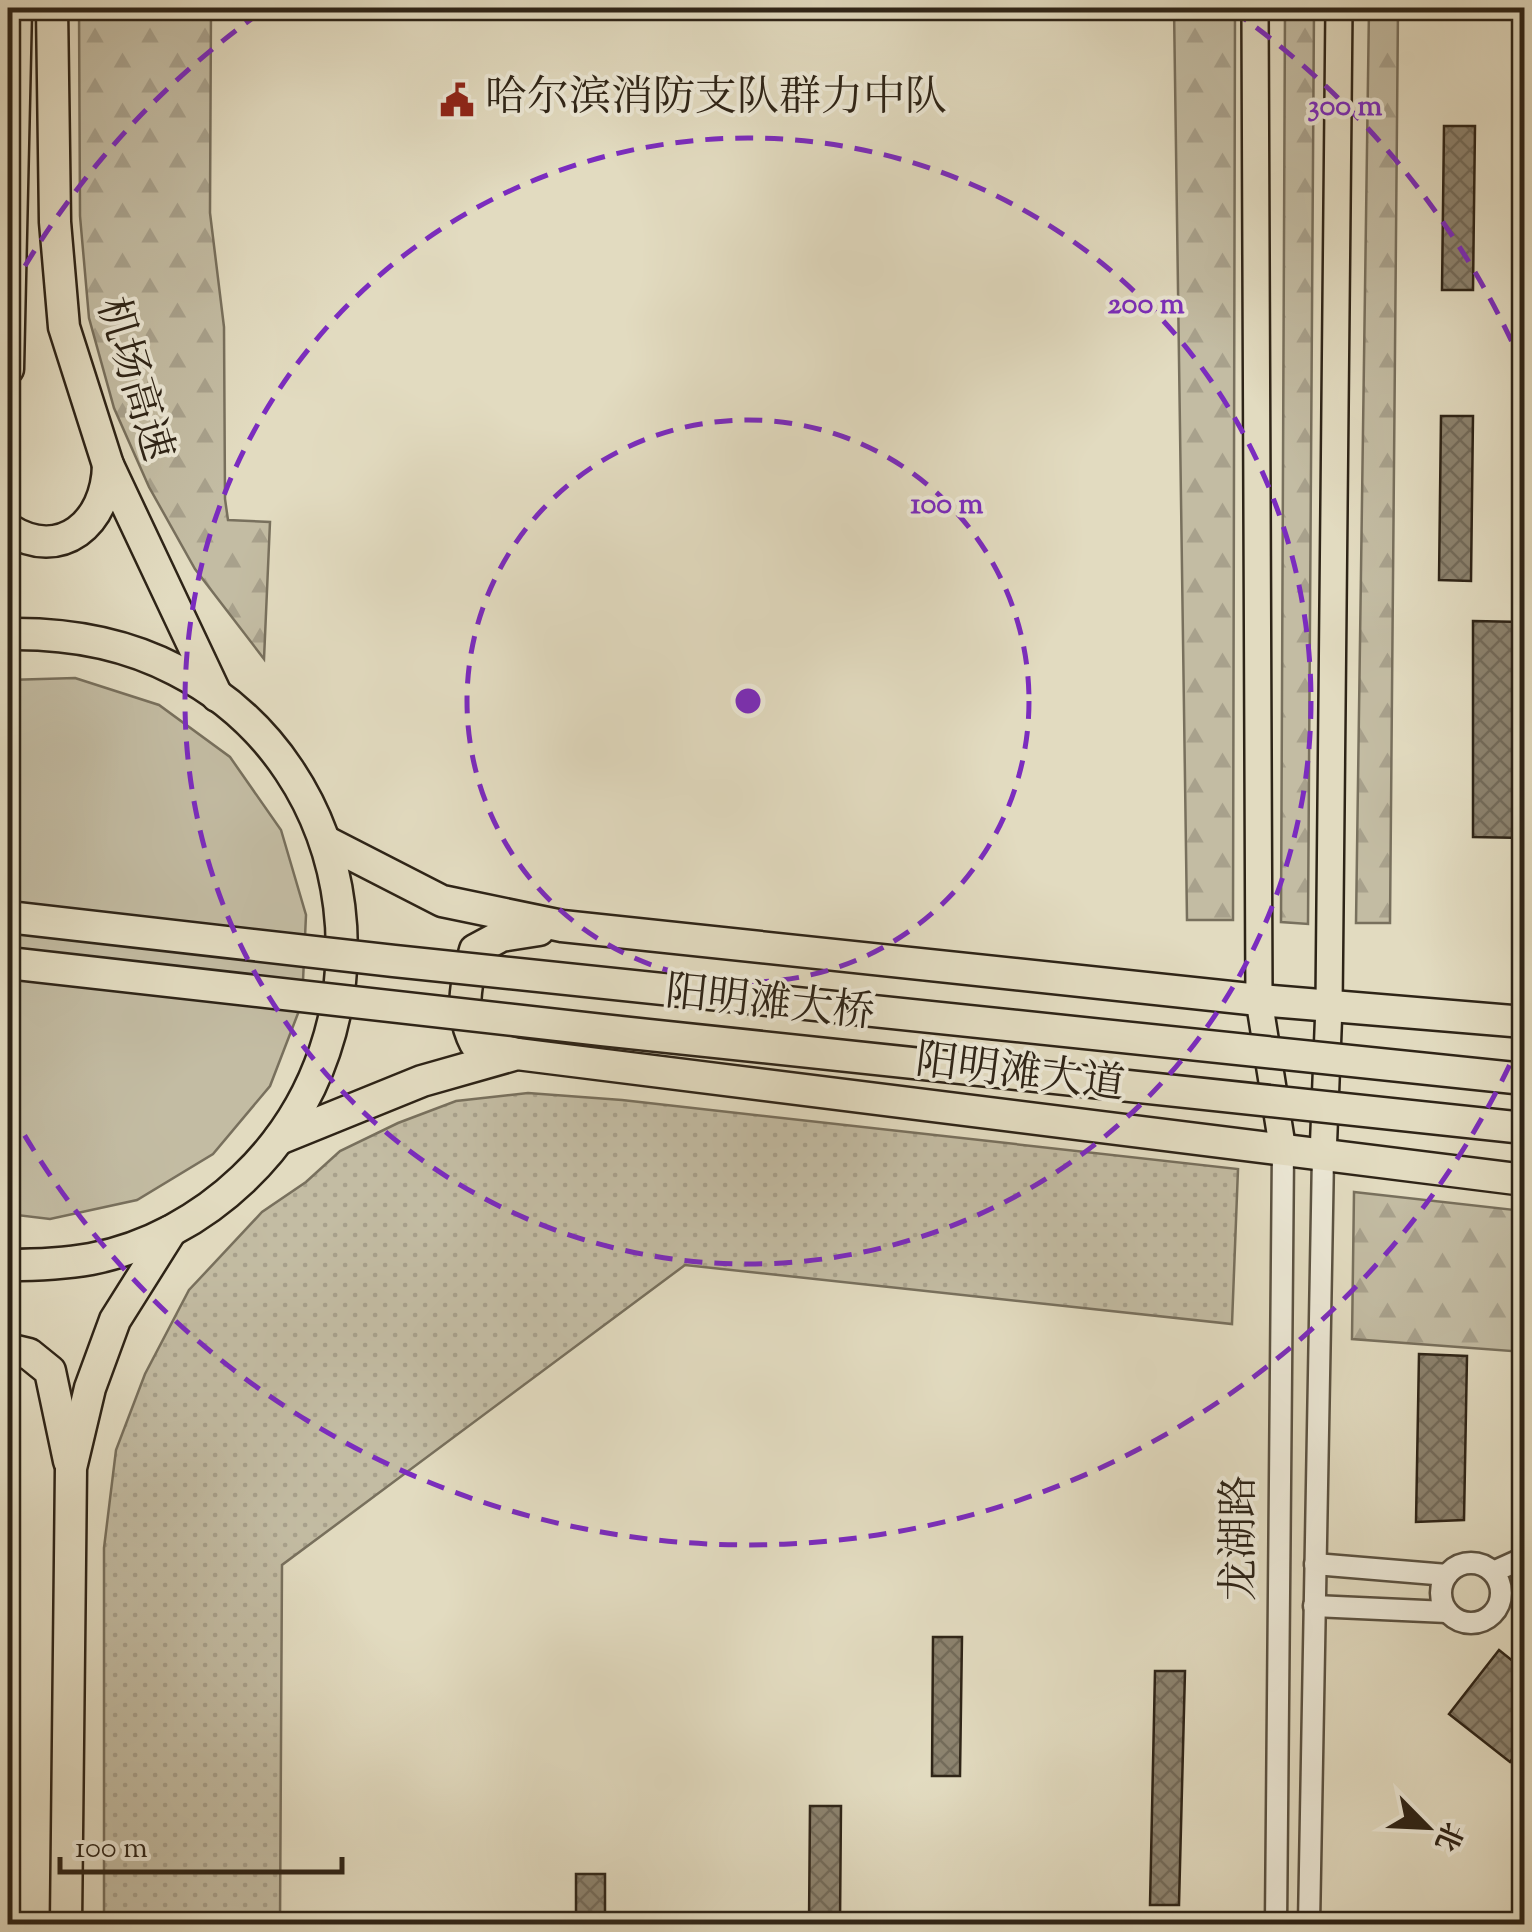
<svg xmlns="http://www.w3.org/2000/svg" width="1532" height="1932" font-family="'Sorts Mill Goudy','Noto Serif SC',serif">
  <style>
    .grass { fill: #c3bca3; stroke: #78705d; stroke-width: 2.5 }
    .forest { fill: url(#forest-firs); stroke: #78705d; stroke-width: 2.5 }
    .park { fill: url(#park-dots); stroke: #78705d; stroke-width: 2.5 }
    .building { fill: url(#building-cross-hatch); stroke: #2e2417; stroke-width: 2.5 }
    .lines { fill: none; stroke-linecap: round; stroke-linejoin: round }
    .minor-casing { stroke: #5b5241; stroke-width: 25 }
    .major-casing { stroke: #2e2417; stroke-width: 30 }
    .highway-casing { stroke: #2e2417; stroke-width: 35 }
    .minor { stroke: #ece8d6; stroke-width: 20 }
    .major { stroke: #e2dbc0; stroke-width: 25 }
    .highway { stroke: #e2dbc0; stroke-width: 30 }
    .highway-bridge-casing { stroke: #2e2417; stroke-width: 35; stroke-linecap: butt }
    .highway-bridge { stroke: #e2dbc0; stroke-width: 30 }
    .ring { fill: none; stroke: #7b2cbf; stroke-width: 5; stroke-dasharray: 18 12 }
    .labels { text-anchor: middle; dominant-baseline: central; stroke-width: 8; stroke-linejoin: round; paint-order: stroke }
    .poi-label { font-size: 42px; fill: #2e2417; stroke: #ece8d6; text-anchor: start }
    .street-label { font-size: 42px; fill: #2e2417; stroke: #ece8d6 }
    .centre { fill: #7b2cbf; stroke: #ece8d6; stroke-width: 5 }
    .ring-label { font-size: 30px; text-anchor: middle; font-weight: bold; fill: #7b2cbf; stroke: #ece8d6; stroke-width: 8; stroke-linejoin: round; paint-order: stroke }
  </style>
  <defs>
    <pattern id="forest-firs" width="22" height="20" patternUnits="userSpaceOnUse" patternTransform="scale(2.5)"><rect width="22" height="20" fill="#c3bca3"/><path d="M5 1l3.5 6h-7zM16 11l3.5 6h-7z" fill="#a8a18c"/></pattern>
    <pattern id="park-dots" width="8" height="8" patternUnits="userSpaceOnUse" patternTransform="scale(2.5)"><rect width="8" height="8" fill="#c3bca3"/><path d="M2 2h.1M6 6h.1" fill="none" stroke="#a8a18c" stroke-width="1.8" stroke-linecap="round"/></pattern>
    <pattern id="building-cross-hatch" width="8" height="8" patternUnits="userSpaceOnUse" patternTransform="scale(2.5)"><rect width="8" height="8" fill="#8c836f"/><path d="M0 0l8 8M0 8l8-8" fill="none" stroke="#736b5a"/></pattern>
  </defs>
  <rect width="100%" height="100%" fill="#e2dbc0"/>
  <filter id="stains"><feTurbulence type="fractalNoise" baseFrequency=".002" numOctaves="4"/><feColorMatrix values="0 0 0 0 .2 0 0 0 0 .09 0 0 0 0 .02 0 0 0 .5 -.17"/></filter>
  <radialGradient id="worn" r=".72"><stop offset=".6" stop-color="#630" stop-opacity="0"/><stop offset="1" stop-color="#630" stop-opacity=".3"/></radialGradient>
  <polygon class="grass" points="75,678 159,705 230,757 281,830 306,915 302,1003 270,1086 213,1154 137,1200 50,1219 8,1214 8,680"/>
  <g class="forest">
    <polygon points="79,8 211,8 210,213 224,327 225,499 228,520 270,522 264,659 195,569 149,487 114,408 89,318 80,216"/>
    <polygon points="1174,8 1235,8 1233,920 1187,920"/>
    <polygon points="1285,8 1314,8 1308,924 1281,922"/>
    <polygon points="1369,8 1398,8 1390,923 1356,923"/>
    <polygon points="1354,1192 1524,1211 1524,1352 1352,1339"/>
  </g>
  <polygon class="park" points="528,1093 622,1100 1238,1169 1232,1324 685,1265 282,1565 280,1924 104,1924 104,1548 116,1450 145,1374 189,1290 262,1212 306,1182 340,1151 398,1123 456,1101"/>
  <g class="building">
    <polygon points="1444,126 1475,126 1473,290 1442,290"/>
    <polygon points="1441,416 1473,416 1471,581 1439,580"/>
    <polygon points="1473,621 1524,622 1524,838 1473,837"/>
    <polygon points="1419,1354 1467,1356 1464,1520 1416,1522"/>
    <polygon points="933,1637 962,1637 960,1776 932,1776"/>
    <polygon points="1499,1650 1524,1670 1524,1743 1510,1762 1449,1714"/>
    <polygon points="1155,1671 1185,1671 1179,1905 1150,1905"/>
    <polygon points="810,1806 841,1806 840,1924 809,1924"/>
    <rect x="576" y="1874" width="29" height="50"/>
  </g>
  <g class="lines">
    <g class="minor-casing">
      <g id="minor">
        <circle cx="1471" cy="1593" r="30"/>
        <polyline points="1315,1564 1447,1575"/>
        <polyline points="1493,1572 1524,1558"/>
        <polyline points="1314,1606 1447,1612"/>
        <polyline points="1276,1924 1283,1151"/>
        <polyline points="1309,1924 1323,1156"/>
      </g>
    </g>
    <g class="major-casing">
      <g id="major">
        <polyline points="1255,8 1259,1000 1283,1151"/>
        <polyline points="1323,1156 1329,1006 1339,8"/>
      </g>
    </g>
    <g class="highway-casing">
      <g id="highway">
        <polyline points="52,8 55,222 64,327 108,465 217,696"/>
        <polyline points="8,369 16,8"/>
        <path d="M8,529c53,34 99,-6 100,-64"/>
        <path d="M8,634c59,-1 115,8 168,36 192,98 221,363 67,509 -42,40 -95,69 -152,80 -28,5 -56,6 -83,6"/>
        <polyline points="325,841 442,901 562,926 1259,1000 1524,1022"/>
        <path d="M517,1054l-42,-11c-16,-31 -9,-61 0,-93l26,-14 38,-6"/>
        <polyline points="279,1139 422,1081 517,1054 1524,1180"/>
        <polyline points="8,1349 29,1354 50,1371 69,1461"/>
        <polyline points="66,1924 71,1468 90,1388 115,1320 171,1231"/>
      </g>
    </g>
    <use href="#minor" class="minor"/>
    <use href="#major" class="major"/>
    <use href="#highway" class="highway"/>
    <g class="highway-bridge-casing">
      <g id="highway-bridge">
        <polyline points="8,917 394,961 1524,1079"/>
        <polyline points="8,963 602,1030 1524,1128"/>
      </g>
    </g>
    <use href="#highway-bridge" class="highway-bridge"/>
  </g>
  <g class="ring">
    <circle cx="748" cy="701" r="281"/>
    <circle cx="748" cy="701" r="563"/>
    <path d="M1522 1038A844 844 0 0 1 10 1110M10 292A844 844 0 0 1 264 10M1232 10A844 844 0 0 1 1522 364"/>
  </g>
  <defs>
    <g id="civic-bare" transform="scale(2.7)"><path d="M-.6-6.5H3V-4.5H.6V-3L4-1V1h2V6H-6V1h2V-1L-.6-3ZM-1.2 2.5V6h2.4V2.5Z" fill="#8f2418" stroke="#ece8d6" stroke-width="2.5" paint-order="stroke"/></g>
  </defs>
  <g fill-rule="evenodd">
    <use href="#civic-bare" x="457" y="100"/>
  </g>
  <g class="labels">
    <g class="poi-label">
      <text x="485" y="100">哈尔滨消防支队群力中队</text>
    </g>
    <g class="street-label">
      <text transform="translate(132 380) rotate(73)">机场高速</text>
      <text transform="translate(770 1005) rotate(6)">阳明滩大桥</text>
      <text transform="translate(1020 1075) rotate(7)">阳明滩大道</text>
      <text transform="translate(1242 1538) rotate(-90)">龙湖路</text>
    </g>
  </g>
  <circle cx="748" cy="701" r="15" class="centre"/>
  <g class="ring-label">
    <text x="1345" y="115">300 m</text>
    <text x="1146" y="313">200 m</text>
    <text x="947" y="513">100 m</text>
  </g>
  <rect width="1532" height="1932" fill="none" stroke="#e2dbc0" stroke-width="40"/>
  <rect x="10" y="10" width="1512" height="1912" fill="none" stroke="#2e2417" stroke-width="5"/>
  <rect x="20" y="20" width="1492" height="1892" fill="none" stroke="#2e2417" stroke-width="2.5"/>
  <g transform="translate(1427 1827) rotate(114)" stroke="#ece8d6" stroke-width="8" paint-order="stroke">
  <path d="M0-8L18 38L0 25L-18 38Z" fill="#2e2417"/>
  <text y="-15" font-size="28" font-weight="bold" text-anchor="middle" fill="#2e2417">北</text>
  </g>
  <path d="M60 1857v15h282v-15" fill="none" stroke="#2e2417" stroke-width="5"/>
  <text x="75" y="1857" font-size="30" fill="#2e2417" stroke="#ece8d6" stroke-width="8" paint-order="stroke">100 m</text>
  <rect width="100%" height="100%" filter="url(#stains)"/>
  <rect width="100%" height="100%" fill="url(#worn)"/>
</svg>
